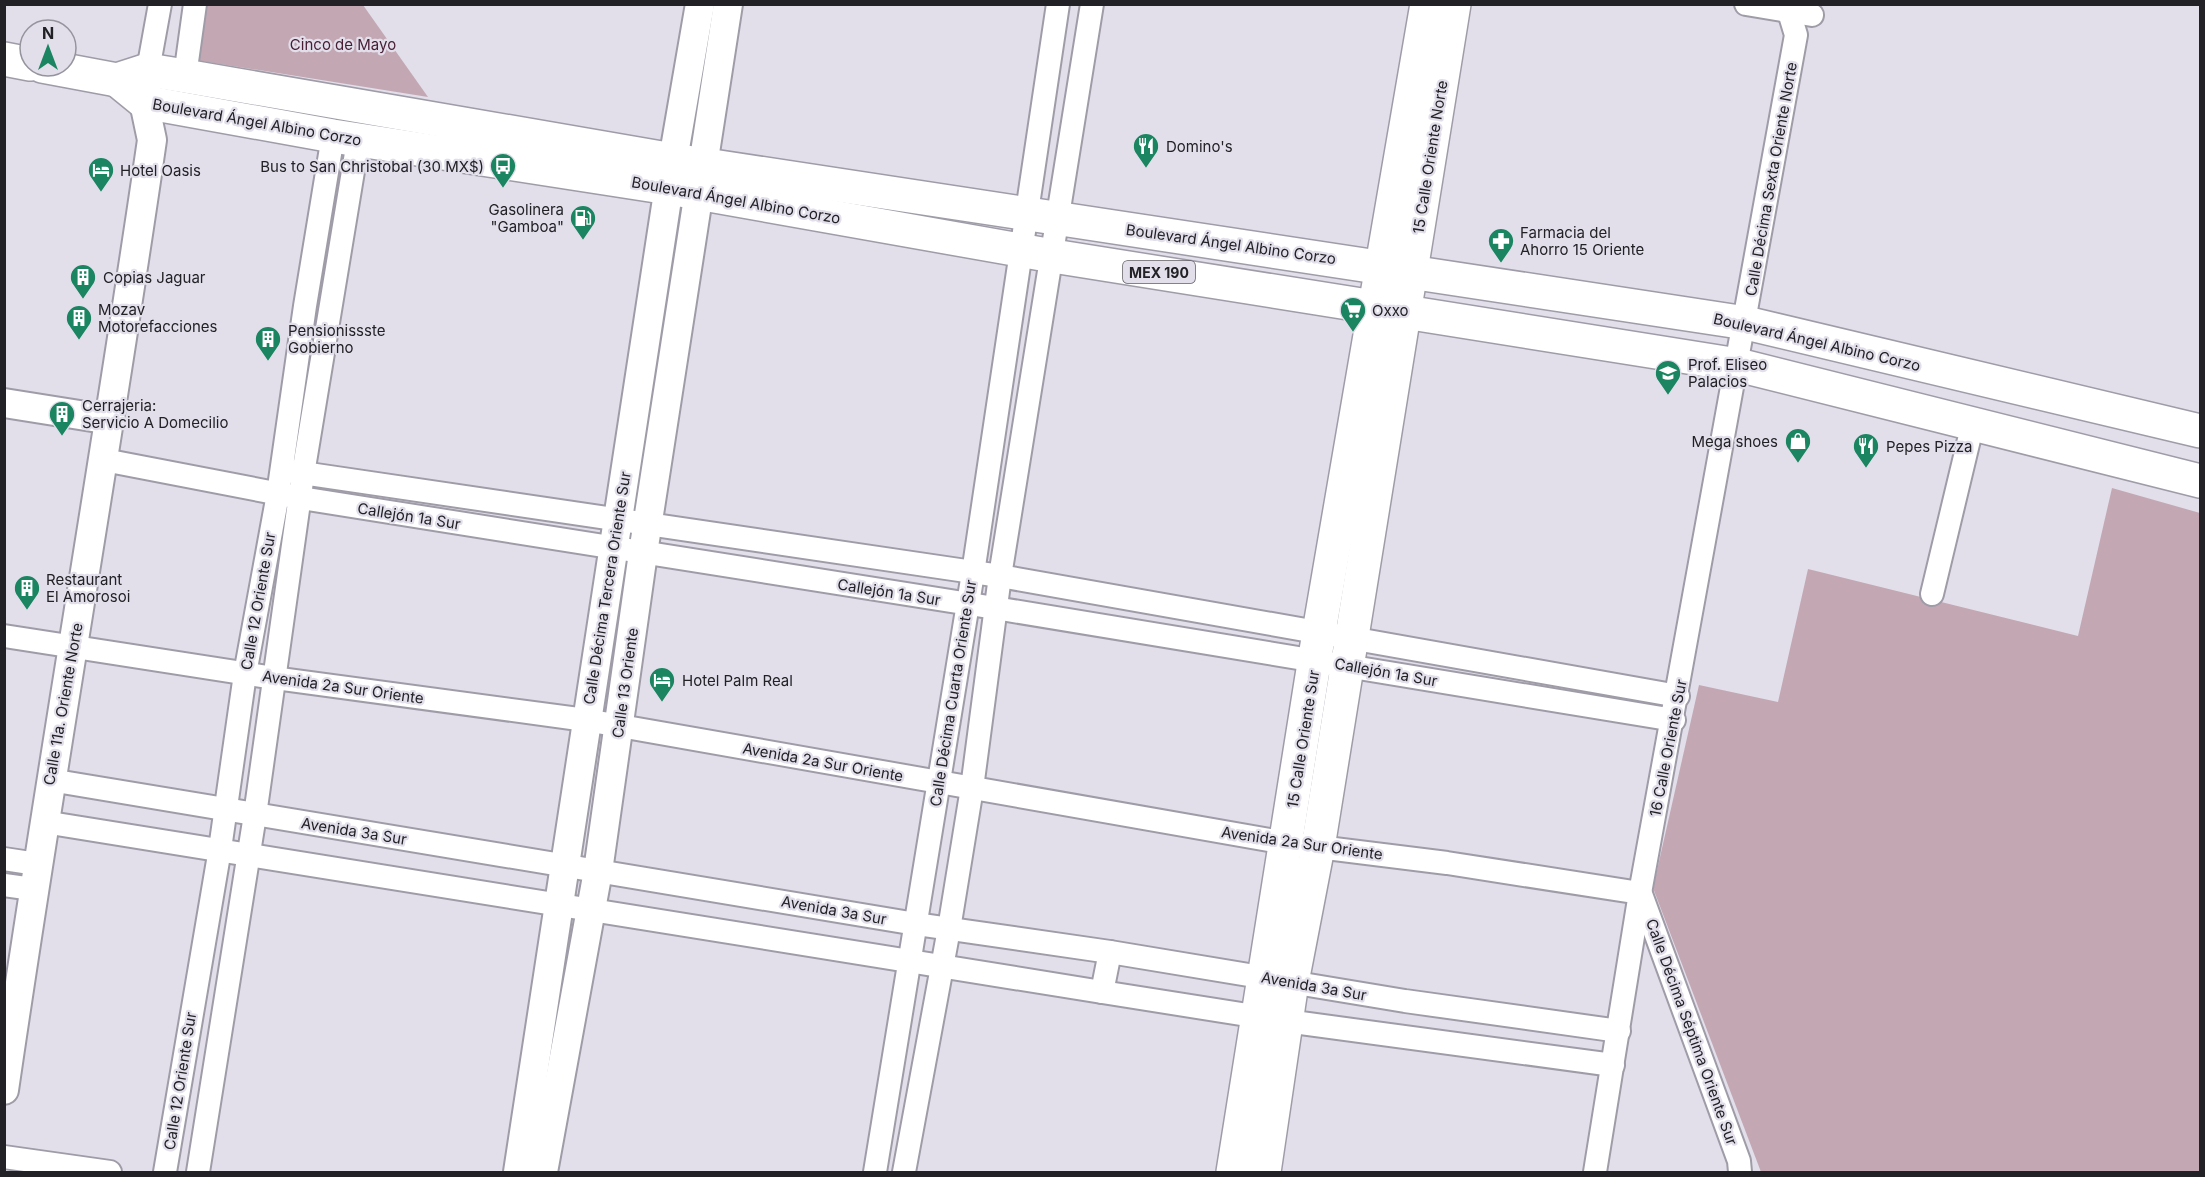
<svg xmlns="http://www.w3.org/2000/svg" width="2205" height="1177" font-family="Inter,sans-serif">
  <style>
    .green { fill: #c3a8b4 }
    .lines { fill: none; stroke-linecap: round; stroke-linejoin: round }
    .minor-casing { stroke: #9f9ca8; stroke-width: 26 }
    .tertiary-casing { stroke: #9f9ca8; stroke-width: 32 }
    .secondary-casing { stroke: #9f9ca8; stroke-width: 36 }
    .primary-casing { stroke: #9f9ca8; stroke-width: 36 }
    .minor { stroke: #fff; stroke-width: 22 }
    .tertiary { stroke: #fff; stroke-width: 28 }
    .secondary { stroke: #fff; stroke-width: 33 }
    .primary { stroke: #fff; stroke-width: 33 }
    .labels { text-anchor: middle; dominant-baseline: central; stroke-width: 4.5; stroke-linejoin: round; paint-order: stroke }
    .shield { fill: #e2dfeb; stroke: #5c5a60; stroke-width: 1.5 }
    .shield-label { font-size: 14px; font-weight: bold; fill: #222125 }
    .park-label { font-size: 15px; fill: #471d34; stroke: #e2dfeb }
    .street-label { font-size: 15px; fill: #222125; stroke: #e2dfeb }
    .poi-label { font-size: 15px; fill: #222125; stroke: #e2dfeb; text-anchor: start }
  </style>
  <rect width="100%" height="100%" fill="#e2dfeb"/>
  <g class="green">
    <polygon points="197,5 363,5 428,97 189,59"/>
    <polygon points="2112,488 2200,513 2200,1172 1761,1172 1653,888 1699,685 1778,702 1808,569 2078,636"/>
  </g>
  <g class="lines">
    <g class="minor-casing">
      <g id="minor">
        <polyline points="1746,4 1812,15"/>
        <polyline points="148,70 160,4"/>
        <polyline points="185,76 195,4"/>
        <polyline points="104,460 301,498 995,608 1674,720"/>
        <polyline points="282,470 1000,576 1678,696"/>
        <polyline points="1932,594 1973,423"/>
        <polyline points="4,636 274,678 586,720 1286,843 1447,863 1640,893"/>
        <polyline points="50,780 916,924 1110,952 1405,1001 1619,1031"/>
        <polyline points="44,822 1102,992 1286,1021 1613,1065"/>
        <polyline points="4,859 37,864"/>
        <polyline points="4,885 33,889"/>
        <polyline points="1641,894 1739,1161 1740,1172"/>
        <polyline points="1102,992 1110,952"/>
        <polyline points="4,1157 110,1172"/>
        <polyline points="165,1172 220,849 245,674 278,494 305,306 333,136"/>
        <polyline points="198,1172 255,815 303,474 358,141"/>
        <polyline points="875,1172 973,573 1058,4"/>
        <polyline points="904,1172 949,929 972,788 1000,576 1092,4"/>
        <polyline points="1595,1172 1640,893 1796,35 1789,12 1790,4"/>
      </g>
    </g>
    <g class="tertiary-casing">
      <g id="tertiary">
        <polyline points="4,403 111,420"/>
        <path d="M4,1090c46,-317 102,-633 148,-950l-8,-38 3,-20"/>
        <polyline points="518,1172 673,160 700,4"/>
        <polyline points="543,1172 598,871 643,553 728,4"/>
      </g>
    </g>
    <g class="secondary-casing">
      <g id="secondary">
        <polyline points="1233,1172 1319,632 1427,4"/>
        <polyline points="1264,1172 1292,982 1318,847 1454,4"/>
      </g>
    </g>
    <g class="primary-casing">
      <g id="primary">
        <polyline points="4,59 30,64"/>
        <polyline points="42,66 117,80 148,70 185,76 673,160 1746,323 2200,431"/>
        <polyline points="117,80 144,102 333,136 669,188 1053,256 1738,365 2200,481"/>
      </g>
    </g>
    <use href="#minor" class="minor"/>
    <use href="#tertiary" class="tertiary"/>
    <use href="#secondary" class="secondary"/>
    <use href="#primary" class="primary"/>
  </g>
  <defs>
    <g id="restaurant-pin" transform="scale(1.35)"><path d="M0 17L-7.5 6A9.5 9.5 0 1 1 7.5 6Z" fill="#1b8561" stroke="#e2dfeb"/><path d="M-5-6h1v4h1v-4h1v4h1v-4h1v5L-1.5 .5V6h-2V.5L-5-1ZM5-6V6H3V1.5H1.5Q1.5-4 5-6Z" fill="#fff"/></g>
    <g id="bus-pin" transform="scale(1.35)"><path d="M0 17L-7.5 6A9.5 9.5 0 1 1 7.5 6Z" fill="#1b8561" stroke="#e2dfeb"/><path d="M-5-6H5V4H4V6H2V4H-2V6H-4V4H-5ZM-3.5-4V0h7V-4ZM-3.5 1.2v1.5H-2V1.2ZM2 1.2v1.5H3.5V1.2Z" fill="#fff"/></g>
    <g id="hotel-pin" transform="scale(1.35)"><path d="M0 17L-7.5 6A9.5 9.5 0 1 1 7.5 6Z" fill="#1b8561" stroke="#e2dfeb"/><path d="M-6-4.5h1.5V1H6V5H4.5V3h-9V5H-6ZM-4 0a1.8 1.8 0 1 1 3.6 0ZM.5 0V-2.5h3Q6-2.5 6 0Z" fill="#fff"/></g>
    <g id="fuel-pin" transform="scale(1.35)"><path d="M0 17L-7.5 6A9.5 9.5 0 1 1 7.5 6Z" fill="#1b8561" stroke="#e2dfeb"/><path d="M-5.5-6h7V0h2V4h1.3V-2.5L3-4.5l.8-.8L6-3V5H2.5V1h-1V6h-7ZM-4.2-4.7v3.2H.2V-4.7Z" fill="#fff"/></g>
    <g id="pharmacy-pin" transform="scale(1.35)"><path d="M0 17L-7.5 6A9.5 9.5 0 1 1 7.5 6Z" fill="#1b8561" stroke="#e2dfeb"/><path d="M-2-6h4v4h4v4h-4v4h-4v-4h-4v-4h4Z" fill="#fff"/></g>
    <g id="building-pin" transform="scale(1.35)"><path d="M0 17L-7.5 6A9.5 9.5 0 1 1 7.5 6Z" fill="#1b8561" stroke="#e2dfeb"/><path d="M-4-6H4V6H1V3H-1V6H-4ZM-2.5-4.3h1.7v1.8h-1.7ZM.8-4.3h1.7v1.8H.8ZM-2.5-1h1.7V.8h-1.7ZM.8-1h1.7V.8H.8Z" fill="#fff"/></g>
    <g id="supermarket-pin" transform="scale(1.35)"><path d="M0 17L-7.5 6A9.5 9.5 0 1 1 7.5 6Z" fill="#1b8561" stroke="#e2dfeb"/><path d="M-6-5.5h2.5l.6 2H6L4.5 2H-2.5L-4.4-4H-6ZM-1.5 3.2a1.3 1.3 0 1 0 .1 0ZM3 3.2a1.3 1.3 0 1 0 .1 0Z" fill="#fff"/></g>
    <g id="school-pin" transform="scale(1.35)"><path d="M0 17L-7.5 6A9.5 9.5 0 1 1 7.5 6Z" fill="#1b8561" stroke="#e2dfeb"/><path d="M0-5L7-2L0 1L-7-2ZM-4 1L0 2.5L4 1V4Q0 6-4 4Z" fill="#fff"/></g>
    <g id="shop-pin" transform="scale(1.35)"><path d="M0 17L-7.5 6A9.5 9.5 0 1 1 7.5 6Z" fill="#1b8561" stroke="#e2dfeb"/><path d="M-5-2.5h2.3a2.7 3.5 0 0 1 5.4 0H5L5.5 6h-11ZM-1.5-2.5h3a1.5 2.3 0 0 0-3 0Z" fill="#fff"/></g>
  </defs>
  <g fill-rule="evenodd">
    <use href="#restaurant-pin" x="1146" y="146"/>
    <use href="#bus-pin" x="503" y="166"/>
    <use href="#hotel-pin" x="101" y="170"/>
    <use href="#fuel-pin" x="583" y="218"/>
    <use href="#pharmacy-pin" x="1501" y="241"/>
    <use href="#building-pin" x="83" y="277"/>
    <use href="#supermarket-pin" x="1353" y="310"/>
    <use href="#building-pin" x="79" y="318"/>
    <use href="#building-pin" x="268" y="339"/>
    <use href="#school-pin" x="1668" y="373"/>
    <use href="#building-pin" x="62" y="414"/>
    <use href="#shop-pin" x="1798" y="441"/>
    <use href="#restaurant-pin" x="1866" y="446"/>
    <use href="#building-pin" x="27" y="588"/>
    <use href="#hotel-pin" x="662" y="680"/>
  </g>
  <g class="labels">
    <rect class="shield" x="1123" y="261" width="72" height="22" rx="4.5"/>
    <g class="shield-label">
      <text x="1159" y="272">MEX 190</text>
    </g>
    <g class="park-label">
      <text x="343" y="44">Cinco de Mayo</text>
    </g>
    <g class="street-label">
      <text transform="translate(257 122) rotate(10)">Boulevard Ángel Albino Corzo</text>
      <text transform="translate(1430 157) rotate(-81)">15 Calle Oriente Norte</text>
      <text transform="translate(1771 179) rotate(-80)">Calle Décima Sexta Oriente Norte</text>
      <text transform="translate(736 200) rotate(10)">Boulevard Ángel Albino Corzo</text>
      <text transform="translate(1231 244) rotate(8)">Boulevard Ángel Albino Corzo</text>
      <text transform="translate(1817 342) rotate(13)">Boulevard Ángel Albino Corzo</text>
      <text transform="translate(409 516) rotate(9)">Callejón 1a Sur</text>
      <text transform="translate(607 588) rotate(-81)">Calle Décima Tercera Oriente Sur</text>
      <text transform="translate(889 592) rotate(9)">Callejón 1a Sur</text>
      <text transform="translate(258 601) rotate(-80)">Calle 12 Oriente Sur</text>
      <text transform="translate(1386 672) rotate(10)">Callejón 1a Sur</text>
      <text transform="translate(625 683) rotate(-82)">Calle 13 Oriente</text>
      <text transform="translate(343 687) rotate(8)">Avenida 2a Sur Oriente</text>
      <text transform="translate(953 693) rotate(-81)">Calle Décima Cuarta Oriente Sur</text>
      <text transform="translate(63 704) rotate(-80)">Calle 11a. Oriente Norte</text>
      <text transform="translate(1303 739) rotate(-81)">15 Calle Oriente Sur</text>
      <text transform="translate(1668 748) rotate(-79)">16 Calle Oriente Sur</text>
      <text transform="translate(823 762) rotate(10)">Avenida 2a Sur Oriente</text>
      <text transform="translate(354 831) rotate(9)">Avenida 3a Sur</text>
      <text transform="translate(1302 843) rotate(8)">Avenida 2a Sur Oriente</text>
      <text transform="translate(834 910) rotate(10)">Avenida 3a Sur</text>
      <text transform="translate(1314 986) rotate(10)">Avenida 3a Sur</text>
      <text transform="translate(1692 1032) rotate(70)">Calle Décima Séptima Oriente Sur</text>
      <text transform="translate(180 1081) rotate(-81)">Calle 12 Oriente Sur</text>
    </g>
    <g class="poi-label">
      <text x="1166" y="146">Domino's</text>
      <text x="484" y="166" text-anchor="end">Bus to San Christobal (30 MX$)</text>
      <text x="120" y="170">Hotel Oasis</text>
      <text x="564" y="209" text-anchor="end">Gasolinera<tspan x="564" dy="17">"Gamboa"</tspan></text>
      <text x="1520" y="232">Farmacia del<tspan x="1520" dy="17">Ahorro 15 Oriente</tspan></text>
      <text x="103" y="277">Copias Jaguar</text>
      <text x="98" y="309">Mozav<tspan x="98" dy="17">Motorefacciones</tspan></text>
      <text x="1372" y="310">Oxxo</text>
      <text x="288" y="330">Pensionissste<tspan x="288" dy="17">Gobierno</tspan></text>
      <text x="1688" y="364">Prof. Eliseo<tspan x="1688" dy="17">Palacios</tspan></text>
      <text x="82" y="405">Cerrajeria:<tspan x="82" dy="17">Servicio A Domecilio</tspan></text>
      <text x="1778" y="441" text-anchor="end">Mega shoes</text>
      <text x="1886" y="446">Pepes Pizza</text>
      <text x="46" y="579">Restaurant<tspan x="46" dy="17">El Amorosoi</tspan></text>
      <text x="682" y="680">Hotel Palm Real</text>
    </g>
  </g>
  <rect width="2205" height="1177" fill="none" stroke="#222125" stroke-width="12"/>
  <g transform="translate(48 48)"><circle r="28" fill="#e2dfeb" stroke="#95939c" stroke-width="1.5"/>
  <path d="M0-4.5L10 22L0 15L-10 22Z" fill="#1b8561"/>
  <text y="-9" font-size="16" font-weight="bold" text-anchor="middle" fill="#222125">N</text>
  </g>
</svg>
